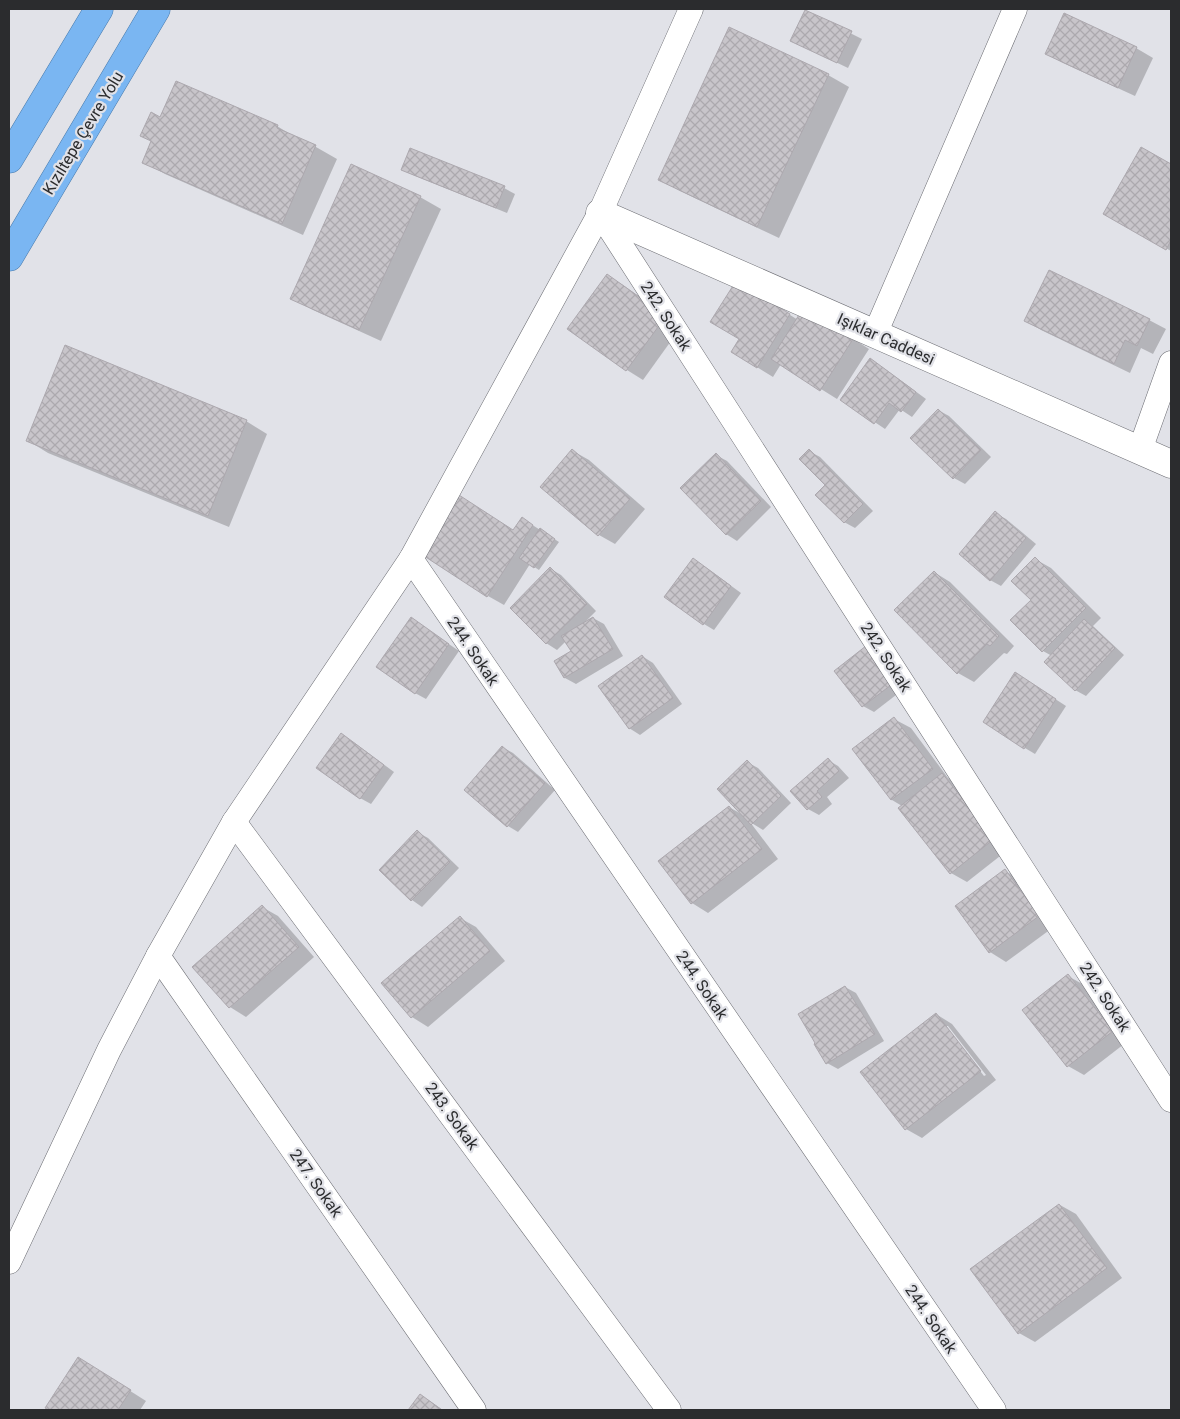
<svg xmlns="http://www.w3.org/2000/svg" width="1180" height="1419" font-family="Roboto,sans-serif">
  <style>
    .shadow { fill: #0003; fill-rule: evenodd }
    .building { fill: url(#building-cross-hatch); stroke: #aca8ae }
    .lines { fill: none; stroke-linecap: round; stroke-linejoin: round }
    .minor-casing { stroke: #6c6d73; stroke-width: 25 }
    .tertiary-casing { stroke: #6c6d73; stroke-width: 29 }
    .trunk-casing { stroke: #487aab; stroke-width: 29 }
    .minor { stroke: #fff; stroke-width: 24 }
    .tertiary { stroke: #fff; stroke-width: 28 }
    .trunk { stroke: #7ab6f2; stroke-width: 28 }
    .labels { text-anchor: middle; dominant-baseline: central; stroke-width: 4.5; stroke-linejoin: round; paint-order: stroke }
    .street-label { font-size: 16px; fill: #2b2c2e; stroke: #e1e2e8 }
  </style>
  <defs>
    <pattern id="building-cross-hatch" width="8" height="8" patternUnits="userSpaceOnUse" patternTransform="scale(1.25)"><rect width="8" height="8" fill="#c8c5ca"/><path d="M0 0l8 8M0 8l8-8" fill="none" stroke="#aca9ae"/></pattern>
  </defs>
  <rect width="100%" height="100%" fill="#e1e2e8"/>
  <g class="shadow">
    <polygon points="806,11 862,39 848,68 802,46"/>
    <polygon points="1065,15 1136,48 1153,58 1135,96 1063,63 1047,54"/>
    <polygon points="828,75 849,87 779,238 680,191 659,179"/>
    <polygon points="161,118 277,126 298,139 316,147 337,159 303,235 165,174 144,162"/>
    <polygon points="1141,149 1171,166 1171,251 1105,213"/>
    <polygon points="402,169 504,188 515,194 507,213 413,175"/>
    <polygon points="420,197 441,209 381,341 313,310 291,298"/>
    <polygon points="607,276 623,285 681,327 643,380 627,370 569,328"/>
    <polygon points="752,291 798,320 821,318 869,349 837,399 781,364 773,377 733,352 741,339"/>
    <polygon points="1025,320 1149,320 1166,329 1153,354 1141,348 1130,373 1041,330"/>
    <polygon points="881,366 926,399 912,417 900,409 885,429 842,400"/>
    <polygon points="938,410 949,416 991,457 965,484 954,478 912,438"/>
    <polygon points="246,421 267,434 229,527 48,453 27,440"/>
    <polygon points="573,451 589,460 645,509 615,544 599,535"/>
    <polygon points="809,451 820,457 873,511 855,528 844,522"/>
    <polygon points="716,455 727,461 771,507 737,541 726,534"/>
    <polygon points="995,513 1006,519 1036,544 1001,586 990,580"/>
    <polygon points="523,519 559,542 539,570 530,564 504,605 488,596 514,531"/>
    <polygon points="1035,559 1051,568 1101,618 1093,626 1124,655 1086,696 1075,690 1052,656 1043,651 1033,600"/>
    <polygon points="704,566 741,593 714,630 704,624"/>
    <polygon points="551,569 561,575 596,611 585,622 593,618 604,624 623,656 576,684 565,678 556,662 572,652 566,641 557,650 546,643"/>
    <polygon points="934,572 950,582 1014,646 1007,654 1004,653 974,682 958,673"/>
    <polygon points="411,618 459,651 426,699 415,693"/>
    <polygon points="642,656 653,663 682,704 640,735 629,728"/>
    <polygon points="836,671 909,685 874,712 863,706"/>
    <polygon points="1026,680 1066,706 1035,754 1025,748"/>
    <polygon points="894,719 911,728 948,778 958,784 1009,849 967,882 951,873 902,806 892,800 854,749"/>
    <polygon points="352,741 394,772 371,804 360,798"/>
    <polygon points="502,747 513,753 555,790 518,832 508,826"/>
    <polygon points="828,760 838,766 849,778 827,797 832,804 819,815 808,809"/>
    <polygon points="747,762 758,768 791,803 763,830 750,822 778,859 708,913 692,903 729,807 743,815"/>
    <polygon points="417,832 428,838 459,868 422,907 412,900 380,870"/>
    <polygon points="1005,871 1021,880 1055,926 1006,962 990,952"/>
    <polygon points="262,907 278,916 314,957 246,1017 230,1007"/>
    <polygon points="460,918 476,927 505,961 428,1027 412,1017 383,983"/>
    <polygon points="1068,976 1084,985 1128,1041 1084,1075 1068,1066"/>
    <polygon points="845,987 856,993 884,1041 838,1069 827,1063"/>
    <path d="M936,1014l16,10 44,56 -74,58 -16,-9zM945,1026h3l38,49 -2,1z"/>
    <polygon points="1060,1205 1076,1214 1122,1278 1035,1342 1019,1333"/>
    <polygon points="94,1368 146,1401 140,1410 51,1410 47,1407"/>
    <polygon points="421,1396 431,1402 443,1410 410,1410"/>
  </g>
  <g class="building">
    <polygon points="805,10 852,31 837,63 790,41"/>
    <polygon points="1064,13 1137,47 1118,88 1045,54"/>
    <polygon points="729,27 829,74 757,227 658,180"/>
    <polygon points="176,81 278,125 277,128 316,145 282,224 142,163 151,141 140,136 151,112 160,117"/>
    <polygon points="1141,147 1171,164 1171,240 1166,250 1103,214"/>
    <polygon points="410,148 505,186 496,208 401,170"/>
    <polygon points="351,164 421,196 359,330 290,299"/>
    <polygon points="1049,270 1150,319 1137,346 1125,340 1114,364 1024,321"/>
    <polygon points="607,274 666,316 626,371 567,329"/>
    <polygon points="736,281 790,314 757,368 731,352 739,339 710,322"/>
    <polygon points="804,307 853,339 820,391 771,359"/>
    <polygon points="65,345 247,420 208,516 26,441"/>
    <polygon points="870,358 916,392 901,412 889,403 874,424 840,400"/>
    <polygon points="938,409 981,450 953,479 910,438"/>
    <polygon points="572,449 630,499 598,536 540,487"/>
    <polygon points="809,449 863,504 844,523 815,495 825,485 799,459"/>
    <polygon points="716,453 761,501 726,535 680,488"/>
    <polygon points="459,495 513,530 522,517 533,525 487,597 421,554"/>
    <polygon points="995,511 1026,538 990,581 959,554"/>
    <polygon points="540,528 555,539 534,568 519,558"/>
    <polygon points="1035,557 1086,608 1042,652 1010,620 1031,600 1011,581"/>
    <polygon points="693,558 731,586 703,625 664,597"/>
    <polygon points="550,567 587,604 546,644 510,608"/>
    <polygon points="934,571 999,636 990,646 987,644 957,674 894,610"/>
    <polygon points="411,617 449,644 415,694 376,667"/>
    <polygon points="593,617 613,649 564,678 554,661 571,651 561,636"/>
    <polygon points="1084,619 1115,648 1075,691 1044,662"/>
    <polygon points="871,642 899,679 862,707 834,671"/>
    <polygon points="642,655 673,698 629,729 598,686"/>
    <polygon points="1015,672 1056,699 1024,749 983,722"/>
    <polygon points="894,717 933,769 891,800 852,749"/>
    <polygon points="341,733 384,765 360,799 316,768"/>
    <polygon points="502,746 545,783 507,827 464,790"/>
    <polygon points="828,758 839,771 817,791 822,797 807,810 790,791"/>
    <polygon points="747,760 781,796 751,825 717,789"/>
    <polygon points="942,773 994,839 950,874 898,808"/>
    <polygon points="729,806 762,849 691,904 658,861"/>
    <polygon points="417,830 450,862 411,901 379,870"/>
    <polygon points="1005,869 1039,916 989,953 955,906"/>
    <polygon points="262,905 299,947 229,1008 192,967"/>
    <polygon points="460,916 490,951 411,1018 381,983"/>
    <polygon points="1068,974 1113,1031 1067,1067 1022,1010"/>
    <polygon points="845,986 875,1034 826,1064 814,1044 815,1043 798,1014"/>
    <polygon points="936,1013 981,1071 905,1130 860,1072"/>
    <polygon points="1059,1204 1107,1268 1018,1334 970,1269"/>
    <polygon points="78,1357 131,1390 118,1410 49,1410 45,1408"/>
    <polygon points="420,1394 442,1410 408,1410"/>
  </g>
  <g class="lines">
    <g class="minor-casing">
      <g id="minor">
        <polyline points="600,213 1171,1100"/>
        <polyline points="875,334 1015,9"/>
        <polyline points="1140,450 1171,363"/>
        <polyline points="411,559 994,1410"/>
        <polyline points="234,822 669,1410"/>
        <polyline points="158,956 474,1410"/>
        <polyline points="9,1262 109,1050 158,956 234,822 411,559 600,213 691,9"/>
      </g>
    </g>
    <g class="tertiary-casing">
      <polyline id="tertiary" points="600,213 1171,464"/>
    </g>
    <g class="trunk-casing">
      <g id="trunk">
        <polyline points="9,159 99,9"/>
        <polyline points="9,257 156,9"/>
      </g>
    </g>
    <use href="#minor" class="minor"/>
    <use href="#tertiary" class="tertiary"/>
    <use href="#trunk" class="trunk"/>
  </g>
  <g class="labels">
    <g class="street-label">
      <text transform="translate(83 133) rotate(-59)">Kızıltepe Çevre Yolu</text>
      <text transform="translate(666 316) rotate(57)">242. Sokak</text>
      <text transform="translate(886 339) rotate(24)">Işıklar Caddesi</text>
      <text transform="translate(473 651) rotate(56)">244. Sokak</text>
      <text transform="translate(886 657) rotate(57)">242. Sokak</text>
      <text transform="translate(702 985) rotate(56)">244. Sokak</text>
      <text transform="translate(1105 997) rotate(57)">242. Sokak</text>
      <text transform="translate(452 1116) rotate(54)">243. Sokak</text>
      <text transform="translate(316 1183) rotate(55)">247. Sokak</text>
      <text transform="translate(931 1319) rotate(56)">244. Sokak</text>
    </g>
  </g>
  <rect width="1180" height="1419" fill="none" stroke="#2b2c2e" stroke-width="20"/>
</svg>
